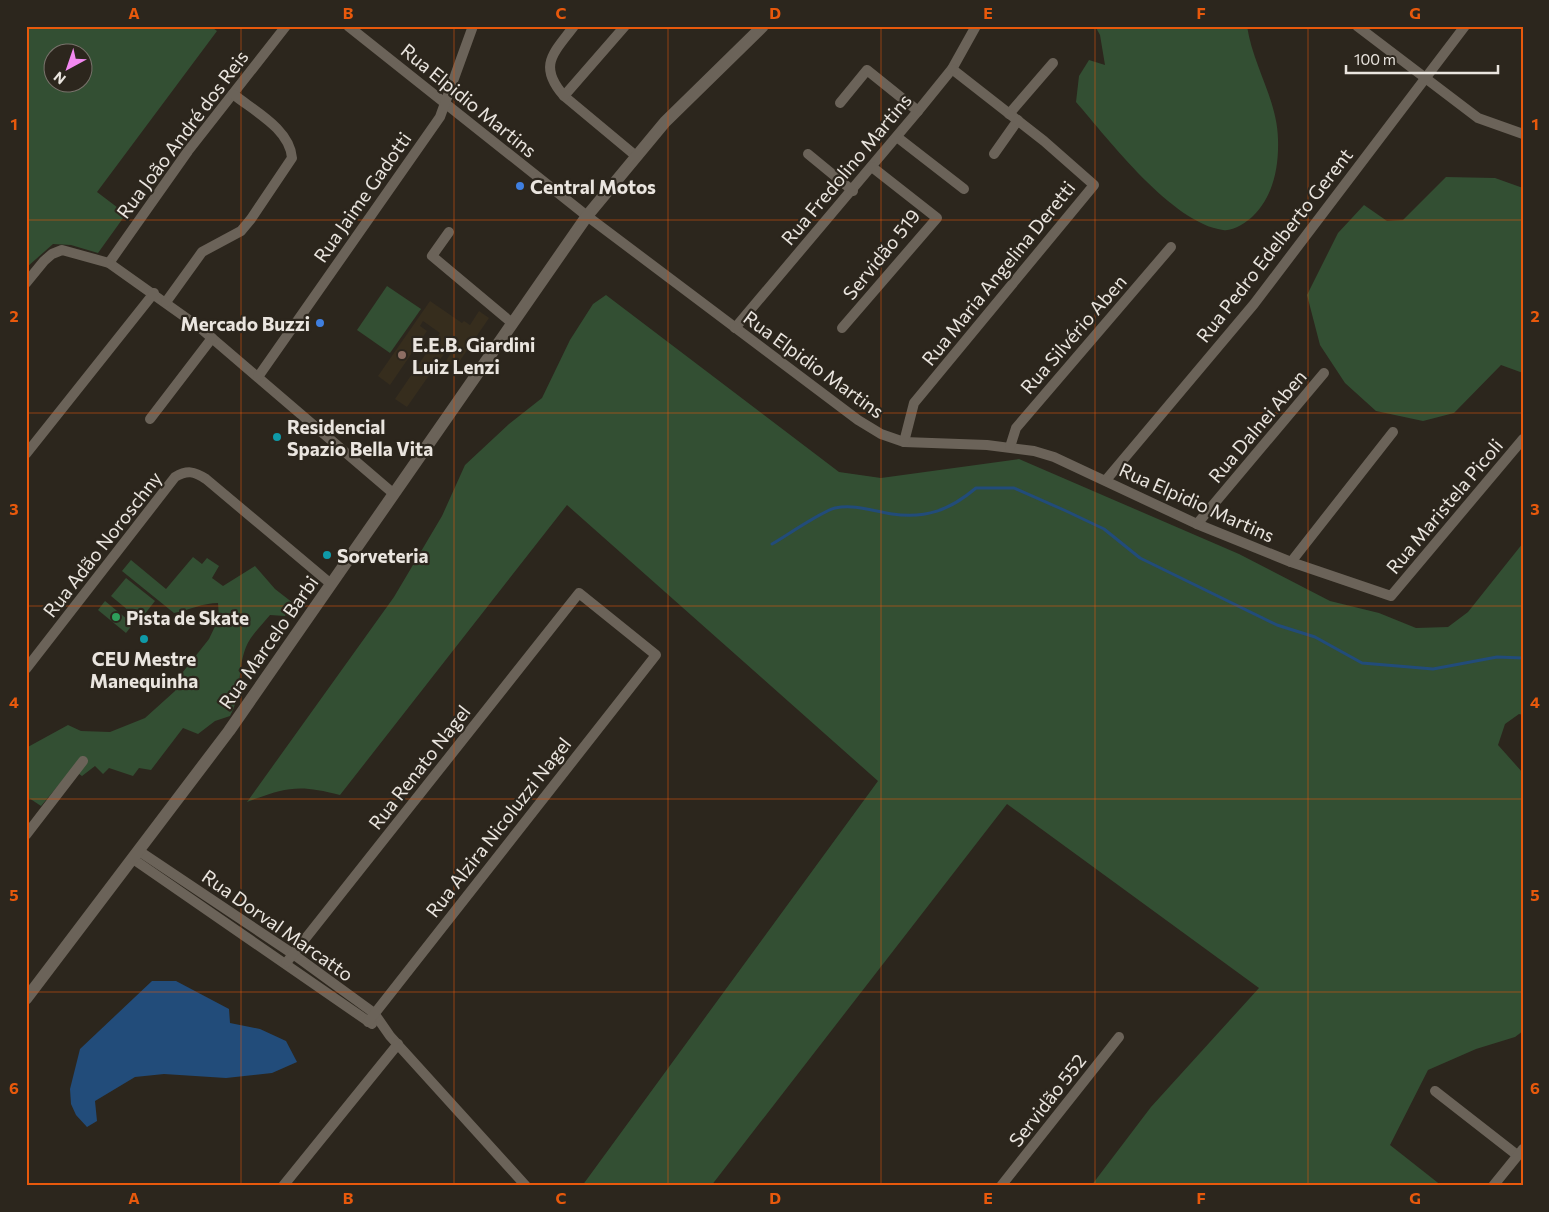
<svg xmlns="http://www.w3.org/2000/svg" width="1549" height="1212" font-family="Commissioner,sans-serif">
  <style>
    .education { fill: #362d1d }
    .green { fill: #334f33; fill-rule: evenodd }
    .water { fill: #224c7a }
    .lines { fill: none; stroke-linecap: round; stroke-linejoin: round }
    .stream { stroke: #224c7a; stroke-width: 3 }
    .minor { stroke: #6b6359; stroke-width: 10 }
    .tertiary { stroke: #6b6359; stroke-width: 12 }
    .grid { fill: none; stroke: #e8590c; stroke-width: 1; stroke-opacity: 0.55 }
    .shop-dot { fill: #3f7fe0; stroke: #2c261d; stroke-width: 2 }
    .education-dot { fill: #8d6e63; stroke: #2c261d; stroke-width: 2 }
    .culture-dot { fill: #0f9aa8; stroke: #2c261d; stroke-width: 2 }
    .leisure-dot { fill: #2e9e5b; stroke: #2c261d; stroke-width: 2 }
    .labels { text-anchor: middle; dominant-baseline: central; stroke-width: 4.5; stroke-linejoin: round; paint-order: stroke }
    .street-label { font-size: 19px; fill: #eae5df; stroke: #2c261d }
    .poi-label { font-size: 19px; font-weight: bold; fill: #eae5df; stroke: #2c261d; text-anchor: start }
    .neatline { fill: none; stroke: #e8590c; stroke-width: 2 }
    .grid-label { font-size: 16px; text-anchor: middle; font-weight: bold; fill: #e8590c }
  </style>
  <rect width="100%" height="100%" fill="#2c261d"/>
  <polygon class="education" points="430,301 462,323 464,321 470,325 479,311 489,318 455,368 446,361 452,351 448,348 407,407 395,399 440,333 423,321 420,326 427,331 390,385 378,376"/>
  <g class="green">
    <path d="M26,26h184l7,5 -120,161 29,22 -28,39 -27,-8 -18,-1 -26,23zM82,52v30h-30v-30z"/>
    <path d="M1095,26h152c6,40 30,73 31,113 1,29 -5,57 -25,77 -6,6 -21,16 -30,14 -51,-7 -114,-90 -147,-128l3,-26 10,-16 16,5 -5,-30z"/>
    <polygon points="1446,177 1495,178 1523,188 1523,373 1501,365 1454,413 1423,421 1376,411 1345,383 1320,345 1307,295 1338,233 1364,205 1387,221 1403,220"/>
    <polygon points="387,286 421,309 390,353 357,330"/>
    <path d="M606,295l233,177 42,6 138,-19 220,95 91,47 49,12 37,15 32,-1 20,-15 55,-69v172l-4,-1 -14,10 -7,21 25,28v258l-8,6 -39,12 -48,21 -38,75 52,41h-351l60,-79 108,-119 -252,-184 -296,382h-129l296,-405 -311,-276 -227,290c-41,-11 -54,-8 -93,7l147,-205 48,-81 23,-51 44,-41 33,-26 28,-58 23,-36z"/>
    <path d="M193,557l9,7 5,-6 12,8 -7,12 11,8 32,-20 20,23 18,14 -8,13 -15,-1c-8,10 -19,20 -24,32 -9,22 -4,48 -16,69l-15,5 -17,13 -15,-6 -32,42 -12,-2 -6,8 -24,-8 -6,6 -8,-8 -13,10 -10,-7 -31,37 -15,-10v-48l42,-23 13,6 29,1 35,-14 30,-27 4,-14 30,-38 10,-21 -1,-15c-15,0 -29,7 -44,10l-52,-42 9,-11 35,29z"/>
    <polygon points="126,578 155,601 140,620 111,596"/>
    <polygon points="105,601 133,624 126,633 98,610"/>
  </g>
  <polygon class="water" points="152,981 176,981 229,1009 230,1023 260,1029 286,1041 297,1062 272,1073 226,1078 164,1074 135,1077 95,1101 97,1121 87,1127 76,1115 71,1104 70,1089 80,1049"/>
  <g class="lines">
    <path class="stream" d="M772,544c14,-8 50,-33 63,-36 20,-4 37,3 57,6 34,5 58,-4 84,-26h38l50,22 40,19 36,29 137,67 38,12 47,26 71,6 64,-12 26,1"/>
    <g class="minor">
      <polyline points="348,26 587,216 858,420 881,434 904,442 987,445 1034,451 1054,457 1197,524 1291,562 1391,596 1523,439"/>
      <path d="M574,26c-20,27 -37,39 -10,70l72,60"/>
      <polyline points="1357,26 1478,118 1523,134"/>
      <polyline points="564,96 625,26"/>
      <polyline points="840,103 867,70 918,111"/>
      <polyline points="1009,114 1053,63"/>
      <polyline points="897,137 964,189"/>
      <polyline points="808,154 853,191"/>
      <polyline points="994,154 1018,120"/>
      <polyline points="449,232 432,256 512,323"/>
      <polyline points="109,263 188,151 286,26"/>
      <polyline points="26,283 44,261 52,254 62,250 109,263 199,327 394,494"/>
      <path d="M166,302l36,-50 39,-21 10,-12 41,-61c-2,-29 -38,-47 -59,-64"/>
      <polyline points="735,328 918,111 952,69 976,26"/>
      <polyline points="842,328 937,218 872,167"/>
      <polyline points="258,377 440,117 473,26"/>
      <polyline points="150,419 212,338"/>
      <polyline points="904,442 914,403 1094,185 1044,141 952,69"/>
      <polyline points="1010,447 1016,428 1171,247"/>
      <polyline points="26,454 154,293"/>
      <polyline points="1106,480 1254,304 1465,26"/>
      <polyline points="1197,524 1324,373"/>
      <polyline points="1291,562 1393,432"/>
      <path d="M26,669l149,-192c12,-7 19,-6 31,2l125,105"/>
      <polyline points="26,835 83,761"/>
      <polyline points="139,851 293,954 374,1013 390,1036 526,1186"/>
      <polyline points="133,859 372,1024"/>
      <polyline points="286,963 579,593 656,655 368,1022"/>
      <polyline points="1435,1091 1517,1155"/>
      <polyline points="283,1186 398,1044"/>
      <polyline points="1001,1186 1119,1037"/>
      <polyline points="1493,1186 1523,1149"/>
    </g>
    <polyline class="tertiary" points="26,999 229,731 587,216 665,122 763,26"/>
  </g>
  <path class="grid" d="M241,26v1160M454,26v1160M668,26v1160M881,26v1160M1095,26v1160M1308,26v1160M26,220h1497M26,413h1497M26,606h1497M26,799h1497M26,992h1497"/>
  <g class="shop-dot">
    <circle cx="520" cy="186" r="5"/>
    <circle cx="320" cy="323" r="5"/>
  </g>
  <circle class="education-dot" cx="402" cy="355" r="5"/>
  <g class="culture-dot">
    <circle cx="277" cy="437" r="5"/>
    <circle cx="327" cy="555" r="5"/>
    <circle cx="144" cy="639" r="5"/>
  </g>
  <circle class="leisure-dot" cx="116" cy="617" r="5"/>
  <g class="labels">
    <g class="street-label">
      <text transform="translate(469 100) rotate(39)">Rua Elpidio Martins</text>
      <text transform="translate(182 134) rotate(-53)">Rua João André dos Reis</text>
      <text transform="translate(846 169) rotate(-50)">Rua Fredolino Martins</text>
      <text transform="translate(362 197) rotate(-55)">Rua Jaime Gadotti</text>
      <text transform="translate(1274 245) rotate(-52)">Rua Pedro Edelberto Gerent</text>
      <text transform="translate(881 254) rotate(-51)">Servidão 519</text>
      <text transform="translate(998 273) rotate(-51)">Rua Maria Angelina Deretti</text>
      <text transform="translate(1073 334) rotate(-49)">Rua Silvério Aben</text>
      <text transform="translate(814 364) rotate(36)">Rua Elpidio Martins</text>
      <text transform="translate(1257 426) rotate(-50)">Rua Dalnei Aben</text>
      <text transform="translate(1197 502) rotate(24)">Rua Elpidio Martins</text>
      <text transform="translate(1444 506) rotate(-50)">Rua Maristela Picoli</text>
      <text transform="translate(102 544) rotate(-52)">Rua Adão Noroschny</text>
      <text transform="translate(268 642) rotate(-55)">Rua Marcelo Barbi</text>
      <text transform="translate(419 767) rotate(-52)">Rua Renato Nagel</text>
      <text transform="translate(498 827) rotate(-52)">Rua Alzira Nicoluzzi Nagel</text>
      <text transform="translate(278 925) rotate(35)">Rua Dorval Marcatto</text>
      <text transform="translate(1047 1100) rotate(-52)">Servidão 552</text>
    </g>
    <g class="poi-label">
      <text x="530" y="186">Central Motos</text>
      <text x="310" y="323" text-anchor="end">Mercado Buzzi</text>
      <text x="412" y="344">E.E.B. Giardini<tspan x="412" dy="22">Luiz Lenzi</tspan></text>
      <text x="287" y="426">Residencial<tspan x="287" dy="22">Spazio Bella Vita</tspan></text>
      <text x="337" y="555">Sorveteria</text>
      <text x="126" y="617">Pista de Skate</text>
      <text x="144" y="658" text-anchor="middle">CEU Mestre<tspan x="144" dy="22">Manequinha</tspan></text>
    </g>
  </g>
  <rect width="1549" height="1212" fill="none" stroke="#2c261d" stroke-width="55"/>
  <g transform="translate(68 68) rotate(220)"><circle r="24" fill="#2c261d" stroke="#78726b"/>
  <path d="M0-4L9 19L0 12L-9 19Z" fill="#f389f1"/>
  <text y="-8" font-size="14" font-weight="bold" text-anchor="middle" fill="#eae5df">N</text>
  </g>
  <path d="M1346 65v8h152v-8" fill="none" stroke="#eae5df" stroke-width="2.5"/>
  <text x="1354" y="65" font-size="15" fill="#eae5df" stroke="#2c261d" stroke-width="4" paint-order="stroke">100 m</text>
  <rect x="28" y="28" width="1494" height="1156" class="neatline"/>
  <g class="grid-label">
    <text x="134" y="19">A</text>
    <text x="348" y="19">B</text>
    <text x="561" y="19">C</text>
    <text x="775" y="19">D</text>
    <text x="988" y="19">E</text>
    <text x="1201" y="19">F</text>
    <text x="1415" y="19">G</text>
    <text x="14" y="130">1</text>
    <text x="1535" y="130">1</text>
    <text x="14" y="322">2</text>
    <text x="1535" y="322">2</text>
    <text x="14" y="515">3</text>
    <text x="1535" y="515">3</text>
    <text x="14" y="708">4</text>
    <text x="1535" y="708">4</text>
    <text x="14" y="901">5</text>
    <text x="1535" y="901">5</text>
    <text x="14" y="1094">6</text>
    <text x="1535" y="1094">6</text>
    <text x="134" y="1204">A</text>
    <text x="348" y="1204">B</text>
    <text x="561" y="1204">C</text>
    <text x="775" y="1204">D</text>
    <text x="988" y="1204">E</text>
    <text x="1201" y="1204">F</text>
    <text x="1415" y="1204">G</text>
  </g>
</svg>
